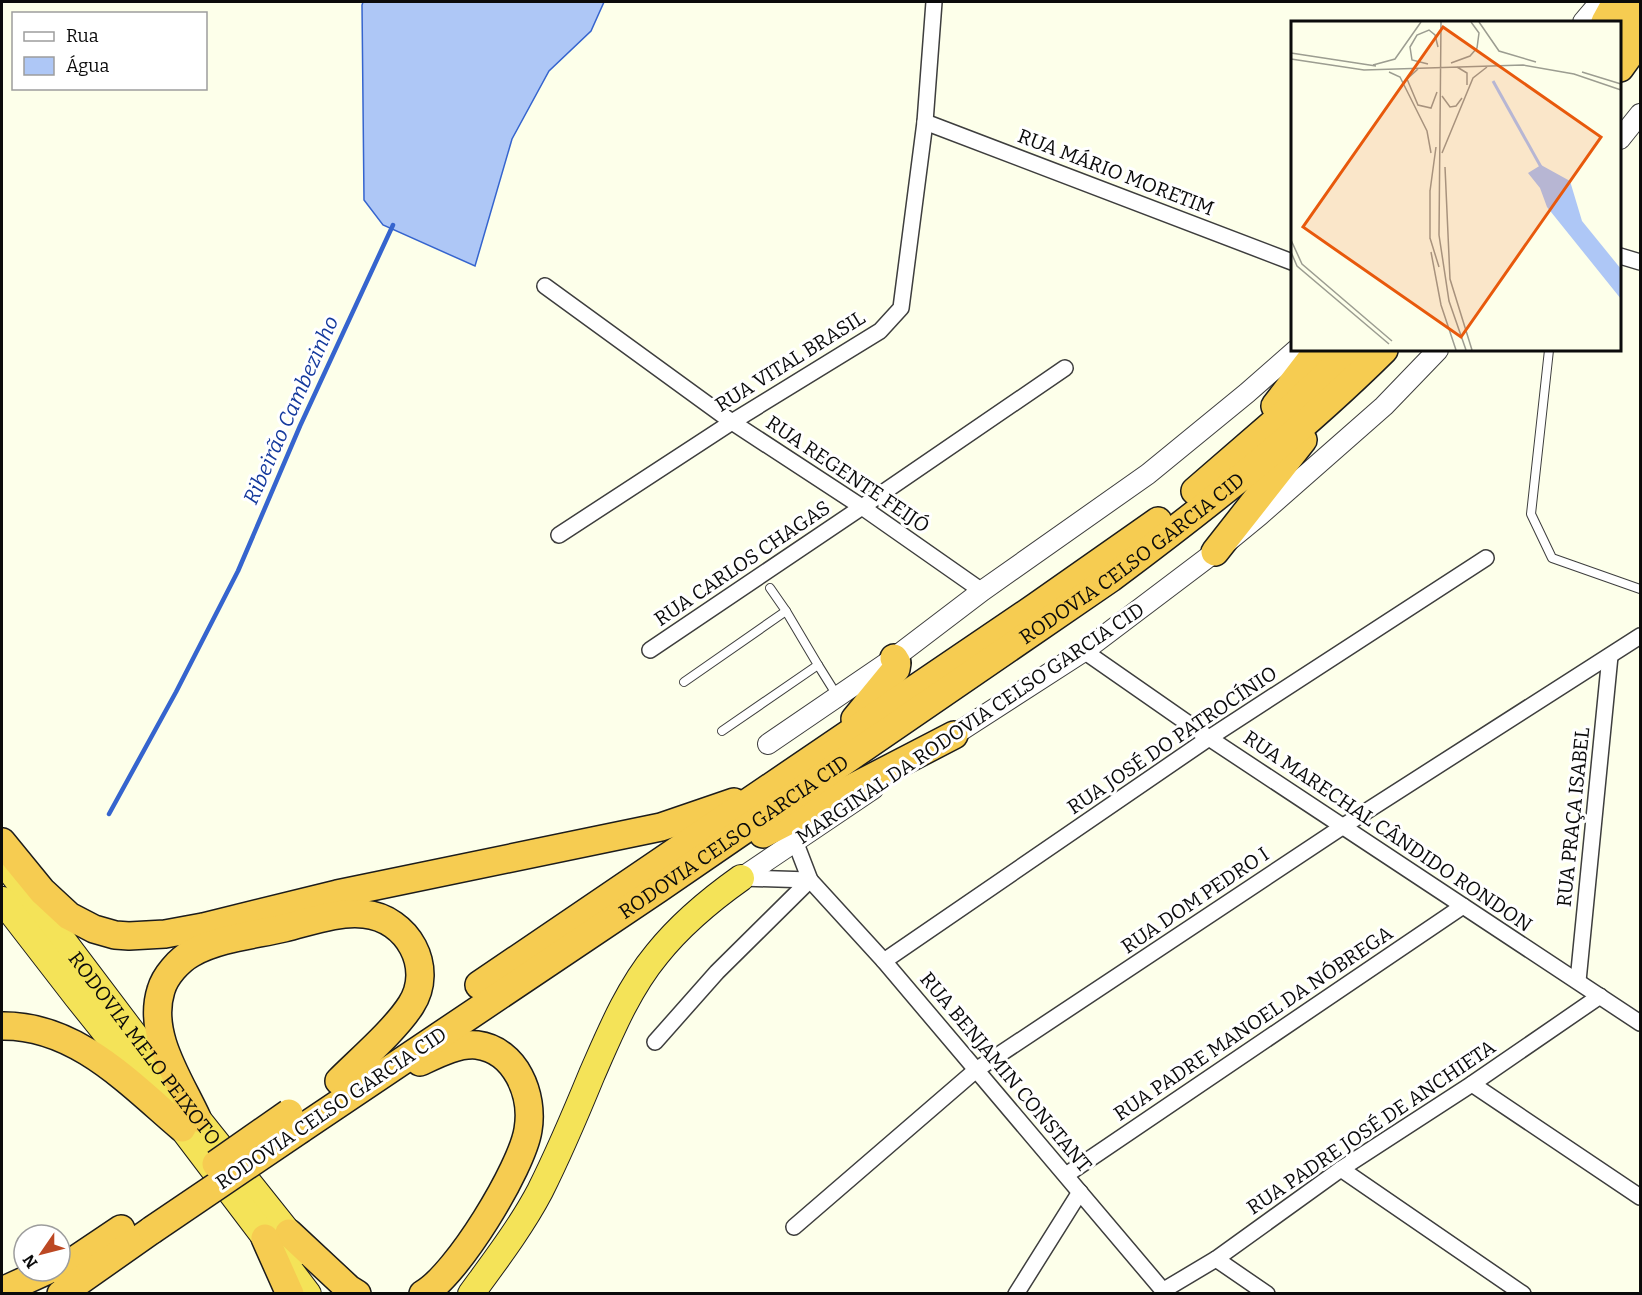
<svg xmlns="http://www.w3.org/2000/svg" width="1642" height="1295" font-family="Bitter,serif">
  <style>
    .water { fill: #aec7f6; stroke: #3564ce; stroke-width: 1.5 }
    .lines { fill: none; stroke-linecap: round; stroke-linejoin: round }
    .stream { stroke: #3564ce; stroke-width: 4.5 }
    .service-casing { stroke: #3e3e3e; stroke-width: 10 }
    .minor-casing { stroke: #3e3e3e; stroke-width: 18 }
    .tertiary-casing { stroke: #3e3e3e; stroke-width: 22 }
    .trunk-casing { stroke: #1c1c1c; stroke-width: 28 }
    .motorway-casing { stroke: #1c1c1c; stroke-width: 30 }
    .service { stroke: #fff; stroke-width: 8 }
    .minor { stroke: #fff; stroke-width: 15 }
    .tertiary { stroke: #fff; stroke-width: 20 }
    .trunk { stroke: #f4e358; stroke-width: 26 }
    .motorway { stroke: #f6cc51; stroke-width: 27 }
    .motorway-bridge-casing { stroke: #1c1c1c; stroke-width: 30; stroke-linecap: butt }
    .motorway-bridge { stroke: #f6cc51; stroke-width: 27 }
    .labels { text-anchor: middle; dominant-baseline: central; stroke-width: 6; stroke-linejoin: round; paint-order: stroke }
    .street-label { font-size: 20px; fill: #0b0b0b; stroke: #fff }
    .water-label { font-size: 21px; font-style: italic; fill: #153a9d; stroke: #fff }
    .inset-river { fill: none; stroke: #aec7f6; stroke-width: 3 }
    .inset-road { fill: none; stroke: #9c9d91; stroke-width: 1.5 }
    .view { fill: #e8590c; fill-opacity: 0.15; stroke: #e8590c; stroke-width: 3 }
    .inset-edge { fill: none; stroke: #0b0b0b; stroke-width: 3 }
  </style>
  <rect width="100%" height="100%" fill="#fdffea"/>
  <polygon class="water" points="363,2 604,2 591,31 549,71 512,139 475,266 383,225 364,200 362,5"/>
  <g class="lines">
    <polyline class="stream" points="109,814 176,692 238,571 300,426 393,225"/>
    <g class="service-casing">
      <g id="service">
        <polyline points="1549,350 1531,514 1552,558 1640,589"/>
        <polyline points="818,665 838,697"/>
        <polyline points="684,682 786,611 770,588"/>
        <polyline points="722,731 818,665 786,611"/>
      </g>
    </g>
    <g class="minor-casing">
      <g id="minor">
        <polyline points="925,122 1292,262"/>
        <polyline points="1620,256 1640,262"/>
        <polyline points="545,286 732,422 862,507 982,591"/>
        <polyline points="559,535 732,422 880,331 901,308 925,122 934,2"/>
        <polyline points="650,650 862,507 1065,368"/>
        <polyline points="1084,651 1209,738 1640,1023"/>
        <polyline points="795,841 810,880 884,961 1166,1294"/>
        <polyline points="741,878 810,880"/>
        <polyline points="884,961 1209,738 1486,558"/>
        <polyline points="1578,981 1610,656"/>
        <polyline points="655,1042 717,972 810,880"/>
        <polyline points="1472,1084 1640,1197"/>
        <polyline points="1341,1169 1523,1294"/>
        <polyline points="1066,1175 1463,906"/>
        <polyline points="794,1227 976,1070 1345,825 1640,636"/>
        <polyline points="1216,1259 1267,1294"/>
        <polyline points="1164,1290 1216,1259 1341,1169 1472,1084 1600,996"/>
        <polyline points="1016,1294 1080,1192"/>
      </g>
    </g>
    <g class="tertiary-casing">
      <g id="tertiary">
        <polyline points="1583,22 1600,2"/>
        <polyline points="1620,139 1640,114"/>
        <polyline points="943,742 1084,651 1215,552 1260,515 1384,406 1438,350"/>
        <polyline points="768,744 894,658 982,591 1148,474 1247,393 1296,350"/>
        <polyline points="741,878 873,789"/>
      </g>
    </g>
    <g class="trunk-casing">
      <g id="trunk">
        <path id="s1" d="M12,873l185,245 106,133"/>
        <polyline points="2,900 77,997 182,1128 308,1294"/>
        <path d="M471,1294c24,-33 50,-67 69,-103 19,-38 36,-78 52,-117 18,-41 36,-85 65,-120 24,-30 53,-54 84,-76"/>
      </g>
    </g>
    <g class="motorway-casing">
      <g id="motorway">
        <polyline points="1605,22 1616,2"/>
        <polyline points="1620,34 1640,4"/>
        <polyline points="1620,68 1640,40"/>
        <polyline points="1275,406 1318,350"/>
        <polyline points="1195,491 1291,408 1352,350"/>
        <polyline points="1215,552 1303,440"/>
        <polyline points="855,719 896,669 897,663 894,658"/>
        <polyline points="763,834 954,735"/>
        <polyline points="2,842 42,891 69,916 94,929 115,935 129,936 165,934 203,927 337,894 661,827 734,802"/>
        <polyline points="479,985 1037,606 1158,521"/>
        <path d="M2,1026c74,-1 127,57 180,102"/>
        <path d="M420,1062c17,-8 38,-19 57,-17 39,5 57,50 51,85 -6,38 -71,145 -105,164"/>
        <path d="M197,1118c-18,-39 -50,-84 -36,-128 4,-14 18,-30 31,-37 27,-15 62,-18 92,-25 25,-6 54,-17 80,-14 44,4 71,54 47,91 -16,25 -51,55 -72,76"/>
        <path id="s2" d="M301,1129l357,-240 453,-311c95,-71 189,-145 273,-228"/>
        <polyline points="289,1233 349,1289 357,1294"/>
        <polyline points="265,1238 290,1294"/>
        <polyline points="60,1270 121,1229"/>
        <polyline points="2,1291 46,1271"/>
        <polyline points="61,1294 152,1230"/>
      </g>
    </g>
    <use href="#service" class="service"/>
    <use href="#minor" class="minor"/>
    <use href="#tertiary" class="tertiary"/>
    <use href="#trunk" class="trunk"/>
    <use href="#motorway" class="motorway"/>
    <g class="motorway-bridge-casing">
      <g id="motorway-bridge">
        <polyline points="216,1164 289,1113"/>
        <polyline points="152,1230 301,1129"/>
      </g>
    </g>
    <use href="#motorway-bridge" class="motorway-bridge"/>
  </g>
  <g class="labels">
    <g class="street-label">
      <text transform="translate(1116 172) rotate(21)">RUA MÁRIO MORETIM</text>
      <text transform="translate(790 361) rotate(-32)">RUA VITAL BRASIL</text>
      <text transform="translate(848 474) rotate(34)">RUA REGENTE FEIJÓ</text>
      <text stroke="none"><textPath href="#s2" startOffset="1008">RODOVIA CELSO GARCIA CID</textPath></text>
      <text transform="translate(742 563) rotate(-34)">RUA CARLOS CHAGAS</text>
      <text transform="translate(970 723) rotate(-34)">MARGINAL DA RODOVIA CELSO GARCIA CID</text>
      <text transform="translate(1172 740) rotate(-34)">RUA JOSÉ DO PATROCÍNIO</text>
      <text transform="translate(1573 817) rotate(-84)">RUA PRAÇA ISABEL</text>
      <text transform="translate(1388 831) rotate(34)">RUA MARECHAL CÂNDIDO RONDON</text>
      <text stroke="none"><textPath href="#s2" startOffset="522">RODOVIA CELSO GARCIA CID</textPath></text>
      <text transform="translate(1195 900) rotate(-34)">RUA DOM PEDRO I</text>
      <text transform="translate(1253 1023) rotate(-34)">RUA PADRE MANOEL DA NÓBREGA</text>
      <text stroke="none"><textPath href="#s1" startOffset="220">RODOVIA MELO PEIXOTO</textPath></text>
      <text transform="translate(1006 1072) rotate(50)">RUA BENJAMIN CONSTANT</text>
      <text transform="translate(331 1108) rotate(-34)">RODOVIA CELSO GARCIA CID</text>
      <text transform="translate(1371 1127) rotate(-34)">RUA PADRE JOSÉ DE ANCHIETA</text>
    </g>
    <g class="water-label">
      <text transform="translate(291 410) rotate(-66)">Ribeirão Cambezinho</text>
    </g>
  </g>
  <g transform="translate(1291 21)">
    <rect width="330" height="330" fill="#fdffea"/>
    <path d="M250,144l29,16 12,40 39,48v30l-74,-92 -7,-19 -12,-15z" fill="#aec7f6"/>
    <path class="inset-river" d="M202,60l48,86"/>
    <path class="inset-road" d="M150,1l-2,213 10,66 17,49M188,1l20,29 37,11M0,32l85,13M0,38l73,11 159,-5 51,9 47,16M160,42l19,-7 7,-8 2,-15 -8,-11M137,43l-16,-4 -2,-13 7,-12 12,-5 6,5 3,12M82,44l22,-6 26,-37M166,46l10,6v12M127,48l-11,10 11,26 13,3 6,-16M98,51l11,5 27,54 4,22M291,51l39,12M151,75l8,11 6,-1 6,-8M151,132l31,-75 14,-11M154,146l5,112 22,71M139,170l6,-44M139,217l9,29M139,218v-49M0,219l11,24 90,77M0,231l6,14 92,78M140,231l10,53 15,45"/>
    <path class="view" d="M152,6l158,110 -140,200 -158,-110z"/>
    <rect width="330" height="330" class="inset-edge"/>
  </g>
  <rect width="1642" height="1295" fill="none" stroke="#0b0b0b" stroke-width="6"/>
  <rect x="12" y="12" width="195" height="78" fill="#ffffff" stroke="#9d9d9d" stroke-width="1.5"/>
  <rect x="24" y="32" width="30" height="9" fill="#ffffff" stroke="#9d9d9d" stroke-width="1.5"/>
  <text x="66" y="42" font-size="18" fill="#0b0b0b">Rua</text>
  <rect x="24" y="57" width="30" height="18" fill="#aec7f6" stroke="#9d9d9d" stroke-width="1.5"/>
  <text x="66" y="72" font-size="18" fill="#0b0b0b">Água</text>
  <g transform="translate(42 1253) rotate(235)"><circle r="28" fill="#ffffff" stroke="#9d9d9d" stroke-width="1.5"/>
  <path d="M0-4.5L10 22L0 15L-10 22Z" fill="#bc4823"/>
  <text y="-9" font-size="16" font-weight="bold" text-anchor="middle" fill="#0b0b0b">N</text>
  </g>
</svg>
